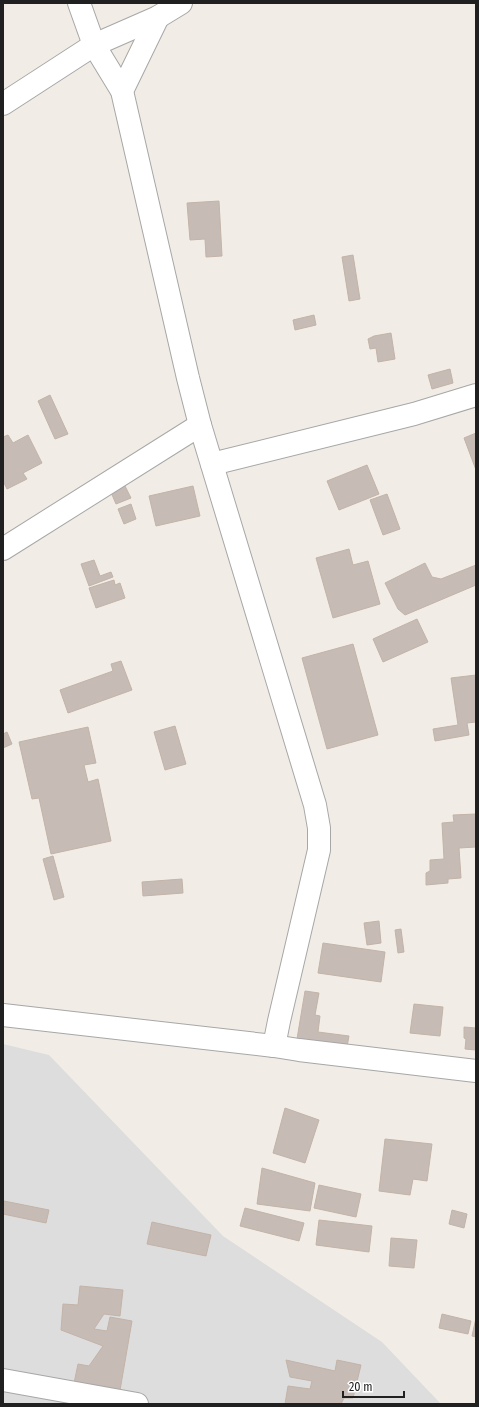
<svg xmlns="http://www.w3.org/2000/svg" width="479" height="1407" font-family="'Fira Sans Condensed',sans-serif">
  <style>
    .residential { fill: #dedddd }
    .building { fill: #c6bcb5; stroke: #c3b3a8 }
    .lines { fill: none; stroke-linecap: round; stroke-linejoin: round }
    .minor-casing { stroke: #a7a7a7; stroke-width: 24 }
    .minor { stroke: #fff; stroke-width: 22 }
  </style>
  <rect width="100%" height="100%" fill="#f1ede6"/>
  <polygon class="residential" points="3,1044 49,1055 223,1236 382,1342 441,1404 3,1404"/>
  <g class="building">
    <polygon points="219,201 222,256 206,257 205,239 190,240 187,203"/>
    <polygon points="353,255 360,299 349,301 342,257"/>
    <polygon points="314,315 316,325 295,330 293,320"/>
    <polygon points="391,333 395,359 378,362 376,348 370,349 368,339 374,336"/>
    <polygon points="450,369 453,383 432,389 428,375"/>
    <polygon points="50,395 68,434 55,439 38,401"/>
    <polygon points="476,433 476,470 464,438"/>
    <polygon points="8,435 13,443 28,435 42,463 23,473 27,479 7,489 3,481 3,437"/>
    <polygon points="367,465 379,494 339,510 327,481"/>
    <polygon points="124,484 131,498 116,504 110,490"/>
    <polygon points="193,486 200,516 156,526 149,496"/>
    <polygon points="387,494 400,529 383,535 370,500"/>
    <polygon points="131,504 136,519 124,524 118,509"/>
    <polygon points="349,549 353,565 368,561 380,604 333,618 316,558"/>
    <polygon points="94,560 100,576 111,572 113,577 89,586 81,564"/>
    <polygon points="425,563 432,577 441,579 476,565 476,585 405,615 398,609 385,583"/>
    <polygon points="114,580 115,585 120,583 125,598 96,608 89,588"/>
    <polygon points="417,619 428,642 383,662 373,639"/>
    <polygon points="353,644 378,735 327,749 302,658"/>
    <polygon points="121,661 132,690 68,713 60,690 113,671 111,664"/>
    <polygon points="476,675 476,722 467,723 469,735 435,741 433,729 458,725 451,678"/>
    <polygon points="175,726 186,764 165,770 154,732"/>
    <polygon points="88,727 96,763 84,765 88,782 98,779 111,841 51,854 39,798 32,799 19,742"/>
    <polygon points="7,732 12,744 3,748 3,734"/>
    <polygon points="476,814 476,847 459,848 461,878 448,879 448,883 426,885 426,873 430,871 430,860 444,859 442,823 454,822 453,815"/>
    <polygon points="53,856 64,897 54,900 43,859"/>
    <polygon points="182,879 183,893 143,896 142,882"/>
    <polygon points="379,921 381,943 367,945 364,923"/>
    <polygon points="401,929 404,952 398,953 395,930"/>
    <polygon points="323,943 385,952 381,982 318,973"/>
    <polygon points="305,991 319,993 315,1015 320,1016 318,1032 349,1036 347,1047 297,1039"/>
    <polygon points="414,1004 443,1007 440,1036 410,1033"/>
    <polygon points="464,1027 476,1028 476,1050 465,1049 466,1039 464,1038"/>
    <polygon points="285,1108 319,1120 305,1163 273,1153"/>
    <polygon points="385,1139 432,1144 427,1181 413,1179 410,1195 379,1191"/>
    <polygon points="262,1168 315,1183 310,1211 257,1204"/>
    <polygon points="319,1185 361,1194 356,1217 314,1208"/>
    <polygon points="4,1201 49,1210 46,1223 3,1214"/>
    <polygon points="245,1208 304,1223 299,1241 240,1226"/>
    <polygon points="452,1210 467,1214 464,1228 449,1224"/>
    <polygon points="319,1220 372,1226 369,1252 316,1245"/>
    <polygon points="152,1222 211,1235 206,1256 147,1244"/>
    <polygon points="391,1238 417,1240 414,1268 389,1266"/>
    <polygon points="80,1286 123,1290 120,1316 104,1314 94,1329 107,1331 110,1317 132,1321 119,1396 73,1388 78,1364 89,1366 103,1346 61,1330 63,1304 78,1305"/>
    <polygon points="442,1314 471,1321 468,1334 439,1328"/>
    <polygon points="476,1318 476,1337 472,1336"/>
    <polygon points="286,1360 335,1371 337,1360 361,1365 353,1398 344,1398 341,1404 285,1404 288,1386 310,1389 312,1381 290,1377"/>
  </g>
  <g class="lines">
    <g class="minor-casing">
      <g id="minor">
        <polyline points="79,3 94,45 122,91 188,378 200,425 315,805 319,828 319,850 279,1021 274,1046"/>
        <polyline points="122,91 158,17"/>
        <polyline points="3,104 94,45 158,17 181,3"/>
        <polyline points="212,464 414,414 476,395"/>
        <polyline points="3,549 200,425"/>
        <polyline points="3,1015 274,1046 299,1050 476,1071"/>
        <polyline points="3,1380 137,1404"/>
      </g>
    </g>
    <use href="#minor" class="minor"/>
  </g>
  <rect width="479" height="1407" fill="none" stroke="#202020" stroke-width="8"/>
  <path d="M343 1391v6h61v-6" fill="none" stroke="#202020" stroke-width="2"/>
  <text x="349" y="1391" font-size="12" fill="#202020" stroke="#ffffff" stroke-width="3" paint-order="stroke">20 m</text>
</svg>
